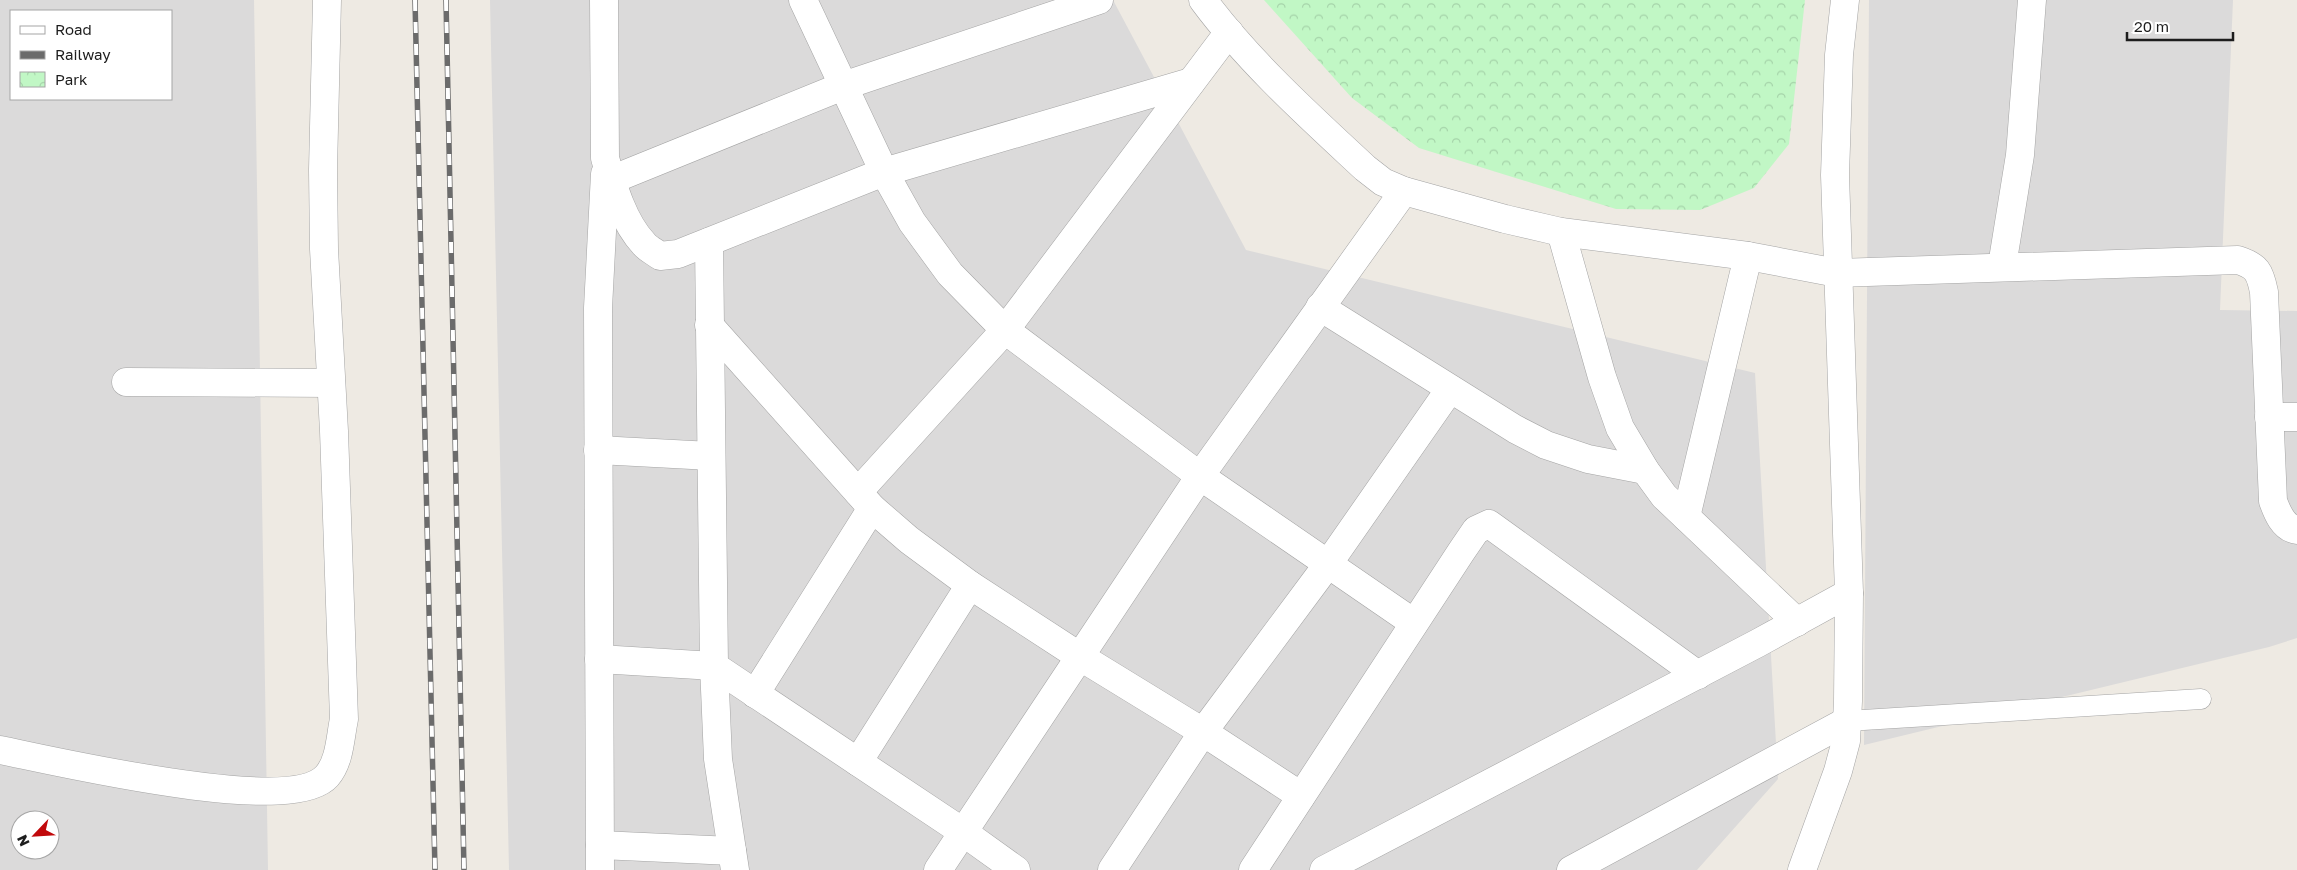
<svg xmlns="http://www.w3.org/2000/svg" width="2297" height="870" font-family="'Golos Text',sans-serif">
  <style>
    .residential { fill: #dbdada; fill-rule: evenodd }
    .park { fill: url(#park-crowns) }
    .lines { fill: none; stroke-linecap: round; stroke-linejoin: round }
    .service-casing { stroke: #a4a4a4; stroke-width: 21 }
    .minor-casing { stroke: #a4a4a4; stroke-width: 29 }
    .tertiary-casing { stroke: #a4a4a4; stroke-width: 29 }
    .service { stroke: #fff; stroke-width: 20 }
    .minor { stroke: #fff; stroke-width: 28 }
    .tertiary { stroke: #fff; stroke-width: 28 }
    .rail-casing { stroke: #6b6b6b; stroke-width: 5.5 }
    .rail { stroke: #fff; stroke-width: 4; stroke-dasharray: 11; stroke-linecap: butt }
  </style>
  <defs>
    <pattern id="park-crowns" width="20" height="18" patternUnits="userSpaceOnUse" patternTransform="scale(1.25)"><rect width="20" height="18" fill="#c1f7c5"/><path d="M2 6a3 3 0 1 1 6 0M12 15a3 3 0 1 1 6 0" fill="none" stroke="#a5d3a9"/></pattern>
  </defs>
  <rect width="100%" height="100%" fill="#eeeae3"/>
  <g class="residential">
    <path d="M0,0h254l14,870h-268zM11,11h160v88h-160zM20,820h30v30h-30z"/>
    <polygon points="490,0 1113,0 1246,250 1755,373 1778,779 1697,870 509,870"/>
    <polygon points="1869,0 2233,0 2220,310 2297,311 2297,638 2269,647 1864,745"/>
  </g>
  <polygon class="park" points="1264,0 1805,0 1789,144 1754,188 1700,210 1616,209 1419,148 1352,98"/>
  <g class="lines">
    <g class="service-casing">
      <polyline id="service" points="1847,721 2201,699"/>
    </g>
    <g class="minor-casing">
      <g id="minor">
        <path d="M604,0l1,158c8,28 18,64 39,86 4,5 11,8 16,12l18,-2 206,-82 307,-90"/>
        <polyline points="803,0 884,172 912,222 950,274 1005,330 1200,476 1414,623"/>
        <path d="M1203,0c46,62 105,115 162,168l18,14 21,9 101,28 56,13 187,24 89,17 401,-13c19,6 22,12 26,32l9,209c4,11 10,27 24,29"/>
        <polyline points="611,180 843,86 1099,0"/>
        <polyline points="1561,232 1602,377 1620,428 1645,470 1664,496 1797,622"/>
        <polyline points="709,242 714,666 718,759 735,870"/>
        <polyline points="2002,266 2020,155 2032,0"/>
        <polyline points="1320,307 1515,429 1546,445 1588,459 1645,470"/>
        <polyline points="709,325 872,508 909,540 970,585 1079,656 1203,732 1301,796"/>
        <polyline points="126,382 331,383"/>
        <polyline points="2269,417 2297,417"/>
        <polyline points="598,450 711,456"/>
        <polyline points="858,492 1005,330 1229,32"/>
        <polyline points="1686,517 1748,256"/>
        <polyline points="599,659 714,666 963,832 1016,870"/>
        <polyline points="755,694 872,508"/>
        <path d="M0,750c55,11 291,67 327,26 13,-15 13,-38 17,-57l-10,-288 -10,-182 -1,-79 4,-170"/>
        <polyline points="858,762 970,585"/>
        <polyline points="600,845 732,851"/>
        <polyline points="600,870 598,308 605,174"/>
        <polyline points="938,870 1200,476 1404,191"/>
        <polyline points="1112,870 1203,732 1328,564 1450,389"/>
        <polyline points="1253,870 1461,552 1476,530 1489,524 1698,675"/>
        <polyline points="1324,870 1758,643 1849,593"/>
        <polyline points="1571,870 1847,721"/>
      </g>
    </g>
    <g class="tertiary-casing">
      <polyline id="tertiary" points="1802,870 1838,771 1846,741 1848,701 1849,593 1835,175 1839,55 1845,0"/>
    </g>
    <use href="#service" class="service"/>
    <use href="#minor" class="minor"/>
    <use href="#tertiary" class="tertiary"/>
    <g class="rail-casing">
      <g id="rail">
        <polyline points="415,0 435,870"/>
        <polyline points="446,0 464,870"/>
      </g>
    </g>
    <use href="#rail" class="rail"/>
  </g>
  <rect x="10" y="10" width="162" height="90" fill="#ffffff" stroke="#a5a5a5"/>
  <rect x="20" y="26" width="25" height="8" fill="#ffffff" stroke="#a5a5a5"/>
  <text x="55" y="35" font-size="15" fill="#1d1d1d">Road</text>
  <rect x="20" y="51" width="25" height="8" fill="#6b6b6b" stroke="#a5a5a5"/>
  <text x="55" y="60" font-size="15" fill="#1d1d1d">Railway</text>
  <rect x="20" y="72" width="25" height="15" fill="url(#park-crowns)" stroke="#a5a5a5"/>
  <text x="55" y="85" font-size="15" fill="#1d1d1d">Park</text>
  <g transform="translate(35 835) rotate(245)"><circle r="24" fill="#ffffff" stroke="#a5a5a5"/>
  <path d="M0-4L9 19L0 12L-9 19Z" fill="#c1090b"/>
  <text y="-8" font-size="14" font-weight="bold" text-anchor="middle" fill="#1d1d1d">N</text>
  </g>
  <path d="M2127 32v8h106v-8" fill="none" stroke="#1d1d1d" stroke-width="2.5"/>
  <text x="2134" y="32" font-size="15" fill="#1d1d1d" stroke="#ffffff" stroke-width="4" paint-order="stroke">20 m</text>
</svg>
